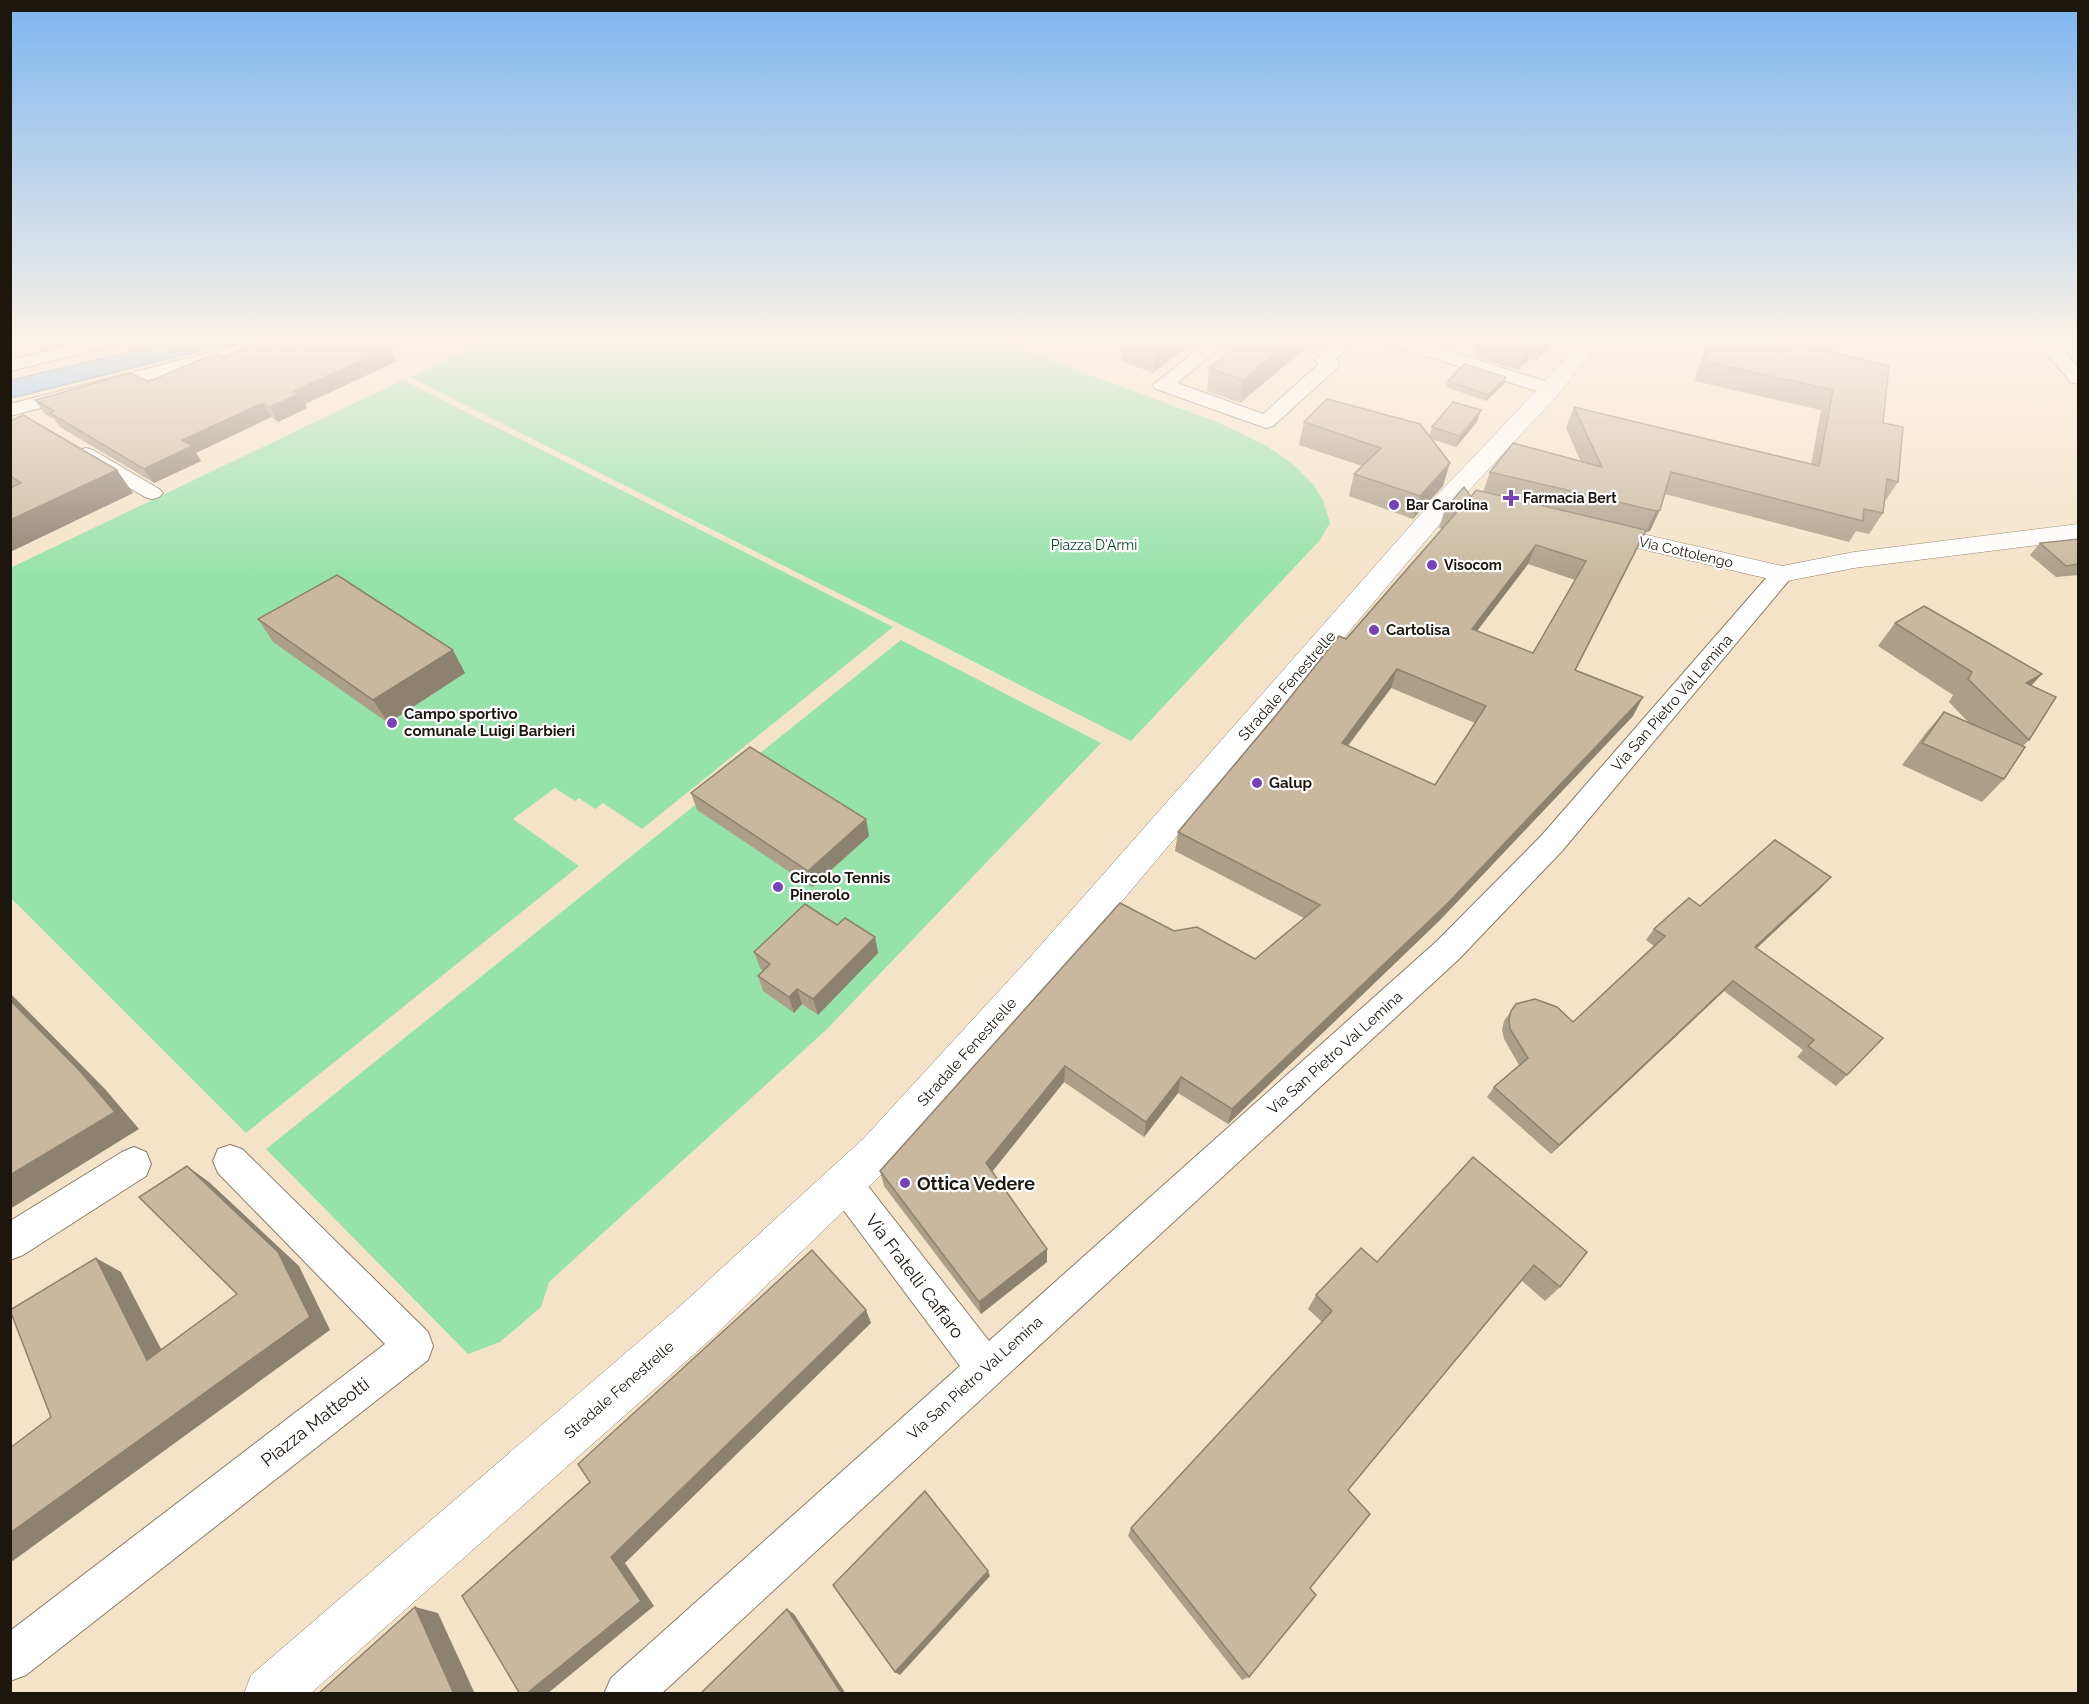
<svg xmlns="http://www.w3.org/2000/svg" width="2089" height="1704" font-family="Raleway,sans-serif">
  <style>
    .green { fill: #95e2aa }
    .water { fill: #7eb6fc; stroke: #6186b4; stroke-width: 1.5 }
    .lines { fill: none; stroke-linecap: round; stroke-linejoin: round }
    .minor-casing { stroke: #8b7b63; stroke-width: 2 }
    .tertiary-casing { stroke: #8b7b63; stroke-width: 1 }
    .secondary-casing { stroke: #8b7b63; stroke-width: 1 }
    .minor { fill: #fff; fill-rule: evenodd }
    .tertiary { fill: #fff; fill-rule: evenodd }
    .secondary { fill: #fff; fill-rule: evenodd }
    .wall { fill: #ad9e89; fill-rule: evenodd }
    .shaded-wall { fill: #8d816f }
    .building { fill: #c9b89f; stroke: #8d816f; stroke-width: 1.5; fill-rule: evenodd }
    .poi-dot { fill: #7841b8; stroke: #fff; stroke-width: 2 }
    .labels { text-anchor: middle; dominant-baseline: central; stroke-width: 4.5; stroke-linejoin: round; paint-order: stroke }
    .far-poi-label { font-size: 14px; font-weight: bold; fill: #1c160d; stroke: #fff; text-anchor: start }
    .far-park-label { font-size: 14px; fill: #044722; stroke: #fff }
    .far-street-label { font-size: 14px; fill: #1c160d; stroke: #fff }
    .poi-label { font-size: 15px; font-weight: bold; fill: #1c160d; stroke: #fff; text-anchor: start }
    .street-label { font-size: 15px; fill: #1c160d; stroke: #fff }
    .near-poi-label { font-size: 18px; font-weight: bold; fill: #1c160d; stroke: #fff; text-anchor: start }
    .near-street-label { font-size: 18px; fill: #1c160d; stroke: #fff }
  </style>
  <rect width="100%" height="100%" fill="#f5e3c9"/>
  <g class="green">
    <polygon points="491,339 993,339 1217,422 1265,445 1293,464 1313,484 1323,500 1330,523 1320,540 1131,741 410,377"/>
    <polygon points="403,380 893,627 642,829 603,803 595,809 579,798 575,801 555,788 513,819 579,866 246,1133 11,898 10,568"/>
    <polygon points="901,640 1101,743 826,1030 549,1282 541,1307 500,1342 468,1354 266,1149"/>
  </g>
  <polygon class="water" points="186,339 248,339 11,398 11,380"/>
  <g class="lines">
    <g class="minor-casing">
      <g id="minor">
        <polygon points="96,339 127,339 124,343 10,371 10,360"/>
        <polygon points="262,339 293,339 290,343 10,416 10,404"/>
        <polygon points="1211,339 1231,339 1177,383 1263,414 1318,365 1315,360 1336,339 1356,339 1336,359 1339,364 1337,368 1273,426 1266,428 1156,389 1153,385"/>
        <polygon points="1383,339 1411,339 1557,385 1560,389 1557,393 1543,393 1386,343"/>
        <polygon points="2061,339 2078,339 2066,354 2078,367 2078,384 2071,382 2047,354"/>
        <polygon points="86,448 93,450 159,489 163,493 159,497 152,499 145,497 79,458 76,454 79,450"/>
        <polygon points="1782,567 1790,569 1793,574 1790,579 1562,851 1459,959 661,1694 604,1694 611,1678 960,1366 833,1196 827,1184 833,1172 845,1167 857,1172 989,1341 1437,941 1542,835 1774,569"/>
        <polygon points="230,1145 242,1149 428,1332 433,1346 428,1360 26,1675 10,1681 10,1631 385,1344 218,1173 213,1161 218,1149"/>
        <polygon points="134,1147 146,1152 151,1164 146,1176 23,1255 10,1260 10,1221 122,1152"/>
      </g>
    </g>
    <g class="tertiary-casing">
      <polygon id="tertiary" points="1599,524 1782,566 1854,552 2078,524 2078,540 1854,568 1782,582 1590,537 1586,532 1590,527"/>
    </g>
    <g class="secondary-casing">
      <polygon id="secondary" points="1582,339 1603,339 1554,399 1460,500 1058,977 892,1164 710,1340 310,1694 244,1694 251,1675 678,1308 864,1138 1032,955 1442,490 1538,389"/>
    </g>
    <use href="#minor" class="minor"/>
    <use href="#tertiary" class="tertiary"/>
    <use href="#secondary" class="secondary"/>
  </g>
  <g class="wall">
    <polygon points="1122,339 1197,339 1153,373 1121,361"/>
    <polygon points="1246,339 1326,339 1317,347 1309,345 1240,403 1207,391 1209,368"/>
    <polygon points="1555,339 1536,361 1529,359 1518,370 1475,357 1479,343"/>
    <path d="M1709,339h41l18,4 39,3 76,77 15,59 -14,21 -1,10 -14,21 -13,-3 -7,11 -184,-48 -15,37 -4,1 -70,138 57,46 -193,204 -212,204 -50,-31 -34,44 -80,-55 -72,90 55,90 -66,52 -97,-128 -4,-15 294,-240 81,28 49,-41 -129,-67 3,-19 264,-303 -3,-1 6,-19 38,-17 7,-20 91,-10 -15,-34 8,-21 237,57 10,-54 -127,-29 10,-30zM1528,564l47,16 -42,73 -56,-22zM1391,688l84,35 -40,62 -87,-39z"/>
    <polygon points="288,350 397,361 305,404 307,408 278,422 271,417 196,453 201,461 154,483 60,427 54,419 45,414 35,400 148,382 224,357"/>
    <polygon points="1506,377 1505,383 1486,401 1446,387 1448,381"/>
    <polygon points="1481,410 1477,422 1456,447 1431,439 1443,486 1413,519 1349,496 1354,474 1362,466 1299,445 1304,422 1429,436 1432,427"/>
    <polygon points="10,421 133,493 10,552 10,488 12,487 10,486"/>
    <polygon points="2079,539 2079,575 2056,577 2030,555 2040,543"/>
    <polygon points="258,619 465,673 388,723 273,642"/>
    <polygon points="1895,623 2042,674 2031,686 2029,740 2023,746 2004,779 1982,802 1902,765 1925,734 1944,712 1969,723 1949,702 1953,695 1878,646"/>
    <polygon points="691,793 866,819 869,836 812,887 697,810"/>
    <polygon points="1821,888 1757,948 1847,1075 1836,1086 1797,1057 1803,1050 1724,991 1551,1154 1487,1097 1494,1087 1519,1065 1504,1039 1502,1030 1504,1021 1511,1011 1573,1022 1654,946 1646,940 1654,929 1700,906"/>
    <polygon points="837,925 875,937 878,953 818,1015 802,1004 794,1013 763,991 758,976 763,971 760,968 754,952"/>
    <polygon points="1473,1157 1560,1287 1545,1301 1522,1281 1348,1490 1310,1588 1249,1677 1242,1680 1128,1536 1131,1528 1322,1322 1308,1309 1316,1295 1377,1262"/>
  </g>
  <g class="shaded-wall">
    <polygon points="47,339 86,339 52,347"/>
    <polygon points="1158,339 1197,339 1153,373 1155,341"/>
    <polygon points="1292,339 1310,339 1309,345 1240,403 1243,380"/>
    <polygon points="1319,339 1326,339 1317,347"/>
    <polygon points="1548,339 1555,339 1536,361 1541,348"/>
    <polygon points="1806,339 1813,339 1791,364 1801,344"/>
    <polygon points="1534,346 1529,359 1518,370 1522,357"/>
    <polygon points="391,347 397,361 305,404 307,408 278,422 270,407 294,391"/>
    <polygon points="1506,377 1505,383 1486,401 1488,395"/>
    <polygon points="263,403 271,417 196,453 201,461 154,483 144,469 182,440"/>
    <polygon points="1481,410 1477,422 1456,447 1460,436"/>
    <polygon points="1450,463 1443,486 1413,519 1420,496"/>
    <polygon points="117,470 133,493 10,552 10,520"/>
    <polygon points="1660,510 1650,531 1646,532 1656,511"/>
    <polygon points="1536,545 1528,564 1464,648 1472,629"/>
    <polygon points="453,650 465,673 388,723 373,700"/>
    <polygon points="1397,669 1391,688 1336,761 1342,743"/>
    <polygon points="2042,674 2021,696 2026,683"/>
    <polygon points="1643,697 1633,716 1440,920 1228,1124 1232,1109"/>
    <polygon points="866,819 869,836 812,887 808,871"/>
    <polygon points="1831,877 1821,888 1746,958 1755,947"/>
    <polygon points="875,937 878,953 818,1015 813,999"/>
    <polygon points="1733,981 1724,991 1551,1154 1559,1145"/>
    <polygon points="797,989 802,1004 794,1013 789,997"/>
    <polygon points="10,993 105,1089 139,1129 10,1209"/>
    <polygon points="1065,1066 1064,1082 987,1178 986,1163"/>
    <polygon points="1181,1077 1178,1093 1144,1137 1146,1122"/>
    <polygon points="187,1166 209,1182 299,1266 330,1330 10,1563 10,1533 310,1317"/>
    <polygon points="1047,1249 1047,1262 981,1314 979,1302"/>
    <polygon points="96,1258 121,1272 173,1372 147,1360"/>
    <polygon points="866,1310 871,1323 625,1563 654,1606 547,1694 526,1694 611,1557"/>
    <polygon points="988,1571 990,1576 900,1675 895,1672"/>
    <polygon points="415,1607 438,1613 475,1694 454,1694"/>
    <polygon points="787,1609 794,1614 846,1694 842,1694"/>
  </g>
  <g class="building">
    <polygon points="266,339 288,350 313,339 375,339 391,347 294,391 299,394 270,407 263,403 182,440 192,446 144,469 50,413 54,411 35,400 131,373 148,382 216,353 224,357"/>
    <polygon points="1246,339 1292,339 1243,380 1209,368"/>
    <polygon points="1484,339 1548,339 1541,348 1534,346 1522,357 1479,343"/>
    <polygon points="1710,339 1750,339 1768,343 1771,339 1806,339 1801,344 1889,366 1883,423 1903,427 1898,482 1887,479 1883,513 1864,509 1863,521 1671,472 1660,510 1656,511 1490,472 1513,443 1602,467 1574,407 1819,466 1833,390 1703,361"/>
    <polygon points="1464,364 1506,377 1488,395 1448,381"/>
    <polygon points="1327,399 1420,424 1450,463 1420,496 1354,474 1381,448 1304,422"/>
    <polygon points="1453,402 1481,410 1460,436 1432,427"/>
    <polygon points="23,415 117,470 10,520 10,488 21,483 10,476 10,421"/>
    <path d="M1464,487l7,10 5,-7 170,40 -71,140 68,27 -195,206 -216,206 -51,-32 -35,45 -81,-56 -79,97 61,86 -68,53 -99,-131 240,-268 54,28 23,-4 58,32 65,-54 -142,-73 99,-118 62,-78 7,3 110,-126 -11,-4zM1536,545l50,16 -53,92 -61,-24zM1397,669l89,37 -51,79 -93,-42z"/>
    <polygon points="2079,539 2079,564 2066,566 2040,543"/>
    <polygon points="337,575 453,650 373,700 258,619"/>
    <polygon points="1924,606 2042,674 2026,683 2056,697 2029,740 1968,679 1972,672 1895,623"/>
    <polygon points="1944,712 2025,747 2004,779 1922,743"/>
    <polygon points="750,747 866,819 808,871 691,793"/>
    <polygon points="1775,840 1831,877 1755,947 1883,1038 1847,1075 1808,1046 1814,1040 1733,981 1559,1145 1494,1087 1528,1058 1510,1029 1509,1019 1511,1011 1516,1004 1535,999 1557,1007 1573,1022 1665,936 1654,929 1689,898 1700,906"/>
    <polygon points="805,904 837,925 845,918 875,937 813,999 797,989 789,997 758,976 770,964 754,952"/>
    <polygon points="10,1000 80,1071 115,1112 10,1175"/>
    <polygon points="1473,1157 1587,1252 1560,1287 1534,1265 1348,1490 1370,1514 1310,1588 1316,1595 1249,1677 1131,1528 1332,1311 1316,1295 1361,1248 1377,1262"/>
    <polygon points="187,1166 278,1252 310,1317 10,1533 10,1448 51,1417 10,1310 96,1258 147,1360 237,1294 139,1197"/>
    <polygon points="812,1250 866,1310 611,1557 641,1601 526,1694 520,1694 462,1596 590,1482 578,1464"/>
    <polygon points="925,1491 988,1571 895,1672 833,1585"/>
    <polygon points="415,1607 454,1694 318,1694"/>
    <polygon points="787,1609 842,1694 700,1694"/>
  </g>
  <linearGradient id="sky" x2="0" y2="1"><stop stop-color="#7db5f0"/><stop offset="0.59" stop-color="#faf2e7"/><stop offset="1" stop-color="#faf2e7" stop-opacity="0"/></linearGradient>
  <rect width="2089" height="578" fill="url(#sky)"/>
  <g class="poi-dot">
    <path d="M1508 489h6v6h6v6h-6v6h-6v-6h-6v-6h6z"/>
    <circle cx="1394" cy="505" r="6"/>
    <circle cx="1432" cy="565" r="6"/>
    <circle cx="1374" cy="630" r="6"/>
    <circle cx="392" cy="723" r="6"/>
    <circle cx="1257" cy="783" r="6"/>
    <circle cx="778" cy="887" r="6"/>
    <circle cx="905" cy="1183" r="6"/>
  </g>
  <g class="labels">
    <g class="far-poi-label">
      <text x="1523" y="498">Farmacia Bert</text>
      <text x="1406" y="505">Bar Carolina</text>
      <text x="1444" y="565">Visocom</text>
    </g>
    <g class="far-park-label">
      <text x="1094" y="545">Piazza D'Armi</text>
    </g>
    <g class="far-street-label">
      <text transform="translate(1686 552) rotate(13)">Via Cottolengo</text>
    </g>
    <g class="poi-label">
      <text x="1386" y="630">Cartolisa</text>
      <text x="404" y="714">Campo sportivo<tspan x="404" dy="17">comunale Luigi Barbieri</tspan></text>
      <text x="1269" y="783">Galup</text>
      <text x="790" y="878">Circolo Tennis<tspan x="790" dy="17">Pinerolo</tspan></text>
    </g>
    <g class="street-label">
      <text transform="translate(1287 686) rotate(-49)">Stradale Fenestrelle</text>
      <text transform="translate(1672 703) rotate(-49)">Via San Pietro Val Lemina</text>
      <text transform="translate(967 1052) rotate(-48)">Stradale Fenestrelle</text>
      <text transform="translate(1335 1053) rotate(-42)">Via San Pietro Val Lemina</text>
      <text transform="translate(975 1378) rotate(-42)">Via San Pietro Val Lemina</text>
      <text transform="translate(619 1390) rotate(-41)">Stradale Fenestrelle</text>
    </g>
    <g class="near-poi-label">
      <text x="917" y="1183">Ottica Vedere</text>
    </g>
    <g class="near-street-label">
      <text transform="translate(915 1276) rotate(53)">Via Fratelli Caffaro</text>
      <text transform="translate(315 1422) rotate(-38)">Piazza Matteotti</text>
    </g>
  </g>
  <rect width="2089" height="1704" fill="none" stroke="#1c160d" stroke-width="24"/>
</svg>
